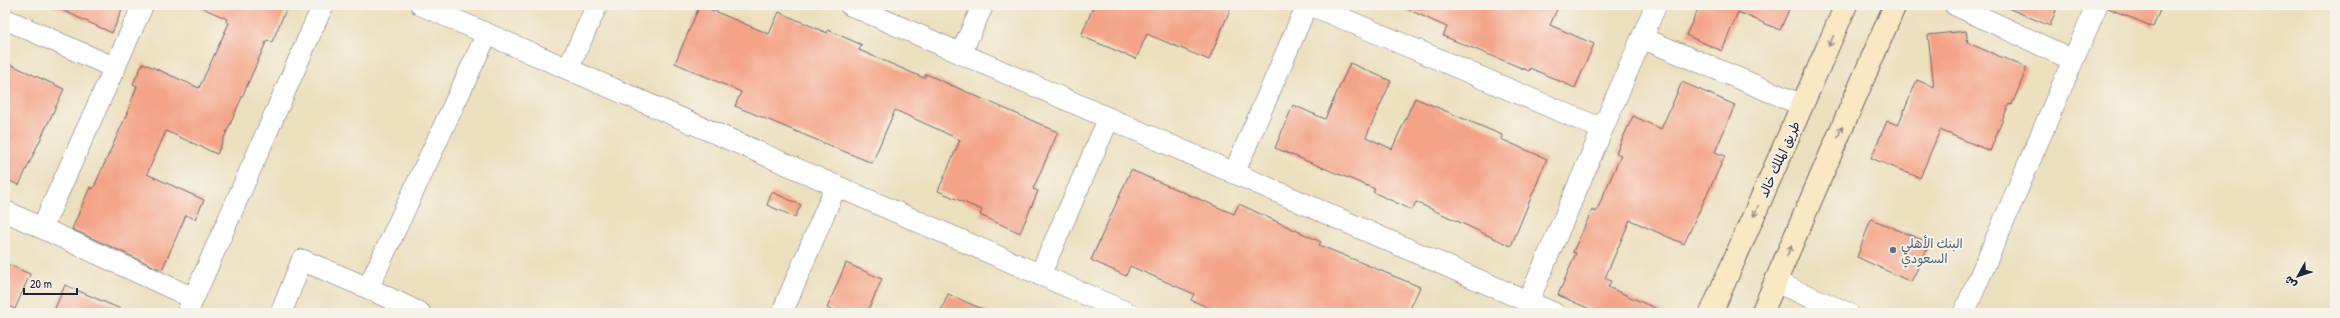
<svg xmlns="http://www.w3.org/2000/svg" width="2340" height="318" font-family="'Patrick Hand','Playpen Sans Arabic',sans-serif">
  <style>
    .building { fill: #f4a388 }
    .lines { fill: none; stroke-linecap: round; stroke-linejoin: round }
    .street-casing { stroke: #696469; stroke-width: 22 }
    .secondary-casing { stroke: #696469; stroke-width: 24 }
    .street { stroke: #fff; stroke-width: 21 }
    .secondary { stroke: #fae7c3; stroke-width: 22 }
    .oneway { stroke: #998e86 }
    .service-dot { fill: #5c6f8a; stroke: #f7f3e8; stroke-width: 1.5 }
    .labels { text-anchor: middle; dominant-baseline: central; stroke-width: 4; stroke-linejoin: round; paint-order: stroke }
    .street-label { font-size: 13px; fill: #22223b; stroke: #f7f3e8 }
    .service-label { font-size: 13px; fill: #4e5e75; stroke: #f7f3e8; text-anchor: start }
  </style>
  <rect width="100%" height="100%" fill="#f7f3e8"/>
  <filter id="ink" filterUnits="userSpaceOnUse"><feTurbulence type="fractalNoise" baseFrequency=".025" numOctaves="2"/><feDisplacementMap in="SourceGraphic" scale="8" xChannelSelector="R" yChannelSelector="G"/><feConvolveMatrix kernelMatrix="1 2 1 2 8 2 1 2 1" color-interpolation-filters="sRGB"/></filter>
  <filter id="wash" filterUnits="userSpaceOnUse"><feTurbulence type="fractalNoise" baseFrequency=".012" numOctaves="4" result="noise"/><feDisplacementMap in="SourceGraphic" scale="16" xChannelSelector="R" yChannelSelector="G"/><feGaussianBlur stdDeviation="0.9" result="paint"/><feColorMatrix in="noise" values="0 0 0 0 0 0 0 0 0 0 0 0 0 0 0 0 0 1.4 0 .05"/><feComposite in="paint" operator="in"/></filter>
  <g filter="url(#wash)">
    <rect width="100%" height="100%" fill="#ecdfbe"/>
    <g id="blocks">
      <g class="building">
        <polygon points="51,5 124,5 112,33"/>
        <polygon points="196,5 288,5 272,42 267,40 217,154 166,131 147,174 204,200 195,219 186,215 162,270 72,229 90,187 93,189 125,118 137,86 133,84 143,63 199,88 229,23 226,21 227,19"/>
        <polygon points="700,5 769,34 779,12 827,33 828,30 862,45 859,50 924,78 926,74 1058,132 1033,189 1038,191 1020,233 980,215 982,210 938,191 960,140 937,129 895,110 872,163 735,106 741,92 675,63"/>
        <polygon points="1094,5 1232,5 1209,60 1147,34 1136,59 1081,36"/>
        <polygon points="1398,5 1559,5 1550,25 1594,44 1575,88 1530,68 1529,71 1443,36 1447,27"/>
        <polygon points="1700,5 1791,5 1780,30 1738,12 1722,51 1686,35"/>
        <polygon points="2001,5 2058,5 2050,26"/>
        <polygon points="2109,5 2162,5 2153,27 2108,8"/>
        <polygon points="1966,31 1968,43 2027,68 2012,105 2009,104 1990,151 1940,130 1920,178 1871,158 1887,121 1898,125 1917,80 1934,87 1928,35"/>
        <polygon points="5,62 64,89 19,185 5,179"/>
        <polygon points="1350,63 1391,81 1366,137 1392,149 1415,98 1502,135 1501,139 1547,159 1511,246 1416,202 1412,210 1373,192 1375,189 1275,148 1293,105 1325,119"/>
        <polygon points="1682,82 1735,105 1715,152 1725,156 1684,244 1630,220 1605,278 1611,281 1608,287 1666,313 1599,313 1558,295 1576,253 1573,252 1592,210 1596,212 1621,155 1616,153 1633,116 1661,129"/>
        <polygon points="1131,170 1234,214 1239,204 1321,242 1319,245 1420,287 1408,313 1220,313 1191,300 1194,294 1130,266 1126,276 1091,260"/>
        <polygon points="772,192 801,205 795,217 767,205"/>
        <polygon points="1871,219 1930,243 1911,282 1857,257"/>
        <polygon points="5,263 30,274 15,309 5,304"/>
        <polygon points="846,263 882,279 867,313 838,313 827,308"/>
        <polygon points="65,285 130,313 53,313"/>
        <polygon points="948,294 991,313 940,313"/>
      </g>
    </g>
  </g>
  <g filter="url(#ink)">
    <use href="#blocks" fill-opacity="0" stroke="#696469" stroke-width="1"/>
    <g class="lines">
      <g class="street-casing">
        <g id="street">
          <polyline points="421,5 1128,313"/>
          <polyline points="850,5 1554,313"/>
          <polyline points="1311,5 1602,129"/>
          <polyline points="1955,5 2073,60"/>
          <polyline points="5,19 115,68"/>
          <polyline points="1642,38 1802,105"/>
          <polyline points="961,53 983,5"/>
          <polyline points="568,69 597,5"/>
          <polyline points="1234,173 1307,5"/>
          <polyline points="5,211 193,298"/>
          <polyline points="42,228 143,5"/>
          <polyline points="1040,275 1109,118"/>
          <polyline points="1775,282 1848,313"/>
          <polyline points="1528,302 1656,5"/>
          <polyline points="187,313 323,5"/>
          <polyline points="281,313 302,260 368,288"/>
          <polyline points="420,313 368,288 487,34"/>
          <polyline points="782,313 836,186"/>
          <polyline points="1964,313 2097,5"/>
        </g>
      </g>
      <g class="secondary-casing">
        <g id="secondary">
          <polyline points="1711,313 1846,5"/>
          <polyline points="1762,313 1895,5"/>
        </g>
      </g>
      <use href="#street" class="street"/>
      <use href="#secondary" class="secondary"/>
    </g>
    <defs><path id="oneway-shaft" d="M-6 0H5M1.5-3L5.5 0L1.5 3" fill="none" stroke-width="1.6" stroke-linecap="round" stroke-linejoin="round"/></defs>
    <g class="oneway">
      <use href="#oneway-shaft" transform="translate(1831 41) rotate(114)"/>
      <use href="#oneway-shaft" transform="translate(1840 132) rotate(-67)"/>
      <use href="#oneway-shaft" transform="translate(1756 211) rotate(114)"/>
      <use href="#oneway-shaft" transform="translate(1789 251) rotate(-67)"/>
    </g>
  </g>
  <circle class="service-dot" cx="1893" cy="250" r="4"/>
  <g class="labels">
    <g class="street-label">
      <text transform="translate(1779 159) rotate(-66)">طريق الملك خالد</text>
    </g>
    <g class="service-label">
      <text x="1901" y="243">البنك الأهلي<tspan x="1901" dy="15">السعودي</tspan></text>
    </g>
  </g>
  <rect width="2340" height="318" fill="none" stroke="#f7f3e8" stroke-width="20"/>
  <g transform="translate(2298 276) rotate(231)" stroke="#f7f3e8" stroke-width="3" paint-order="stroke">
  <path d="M0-3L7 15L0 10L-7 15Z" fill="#22223b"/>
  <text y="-6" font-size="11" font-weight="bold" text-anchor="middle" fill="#22223b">ش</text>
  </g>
  <path d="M24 288v6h53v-6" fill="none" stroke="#22223b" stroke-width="2"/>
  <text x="30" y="288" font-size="12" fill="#22223b" stroke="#f7f3e8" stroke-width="3" paint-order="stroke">20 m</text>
</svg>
